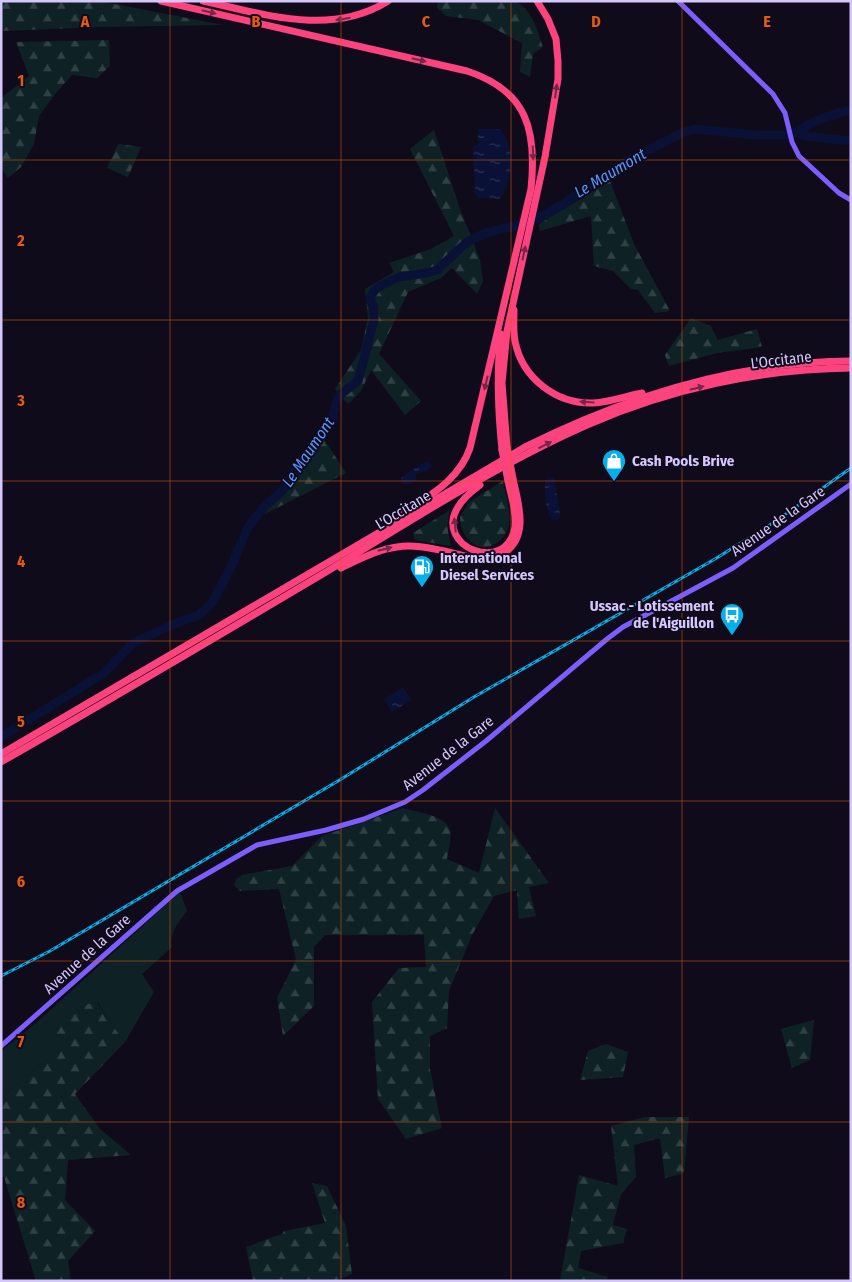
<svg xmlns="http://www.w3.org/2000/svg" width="852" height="1282" font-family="'Fira Sans Condensed',sans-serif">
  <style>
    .green { fill: #0e2225 }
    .forest { fill: url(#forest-firs) }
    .water { fill: url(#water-ripples) }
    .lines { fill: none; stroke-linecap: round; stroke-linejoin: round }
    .river { stroke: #091236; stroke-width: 9 }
    .secondary { stroke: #7c5efd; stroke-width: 5 }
    .highway { stroke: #fc437e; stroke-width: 7 }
    .rail-casing { stroke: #03b0ed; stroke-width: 3 }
    .rail { stroke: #100b1b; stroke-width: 1; stroke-dasharray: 4; stroke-linecap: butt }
    .highway-bridge { stroke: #fc437e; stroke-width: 7 }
    .oneway { fill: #7a2448 }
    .grid { fill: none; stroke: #e8590c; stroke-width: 1; stroke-opacity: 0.55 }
    .labels { text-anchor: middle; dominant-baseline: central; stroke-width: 4; stroke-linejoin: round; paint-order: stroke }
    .street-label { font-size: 15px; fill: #d5c6fe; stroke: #100b1b }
    .poi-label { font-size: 15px; font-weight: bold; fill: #d5c6fe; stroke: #100b1b; text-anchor: start }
    .water-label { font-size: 16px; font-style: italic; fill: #5595fd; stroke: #100b1b }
    .grid-label { font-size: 16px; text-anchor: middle; font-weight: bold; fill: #e8590c; stroke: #100b1b; stroke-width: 4; stroke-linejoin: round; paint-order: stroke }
  </style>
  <defs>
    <pattern id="forest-firs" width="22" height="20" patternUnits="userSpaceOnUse" patternTransform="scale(1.25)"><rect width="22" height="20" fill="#0e2225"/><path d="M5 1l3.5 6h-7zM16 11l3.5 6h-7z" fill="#304146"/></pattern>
    <pattern id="water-ripples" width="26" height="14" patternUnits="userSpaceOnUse" patternTransform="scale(1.25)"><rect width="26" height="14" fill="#091236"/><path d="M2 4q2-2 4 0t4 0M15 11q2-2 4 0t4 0" fill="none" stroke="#2c3354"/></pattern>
  </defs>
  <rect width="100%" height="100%" fill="#100b1b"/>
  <path class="green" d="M180,892l7,19c-8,11 -18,21 -15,36l-30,27 12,18 -29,50 -16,-21 -11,-19 -38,46 -59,51v-48l34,-27z"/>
  <g class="forest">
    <polygon points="1,1 99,1 223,25 99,27 1,31"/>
    <path d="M438,1h78c17,11 21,28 27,46l-10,7 -3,23 -10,-5 2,-29 -44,-23 -32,-4 -9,-8z"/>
    <polygon points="109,40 110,66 97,78 72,75 55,94 39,116 34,144 21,167 8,178 1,168 1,98 29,76 16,42"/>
    <polygon points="434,130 459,206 480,260 483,281 477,294 452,268 441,278 408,292 379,354 421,401 405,415 371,370 361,391 348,404 335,389 361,350 368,318 365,289 394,272 389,263 431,249 454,236 410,149"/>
    <polygon points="118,144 141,147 128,177 107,168"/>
    <polygon points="610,181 634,244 670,311 655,313 638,290 631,289 613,271 594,266 591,216 540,231 539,224"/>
    <polygon points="691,318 711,326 718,340 757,329 762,347 717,353 669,366 665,355"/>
    <polygon points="324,439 346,473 257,518"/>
    <path d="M503,481c2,11 8,31 6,42 0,5 -3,10 -6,14 -19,22 -42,5 -43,-20l9,-15z"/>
    <path d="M450,510c-4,13 -2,24 1,36l-36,-6 -2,-7z"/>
    <path d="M403,808c13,4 41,7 46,20 4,9 -1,22 -2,31l32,14 16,-65 54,75 -20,4 7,29 -17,3 -2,-29 -23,6 -22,39 -23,56 -2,37 -17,8v33l12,59 -36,11 -28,-40 -6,-97 27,-34 27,-1 -2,-32h-99l-11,12v59l-31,30 -6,-38 19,-38 -17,-71 -39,2 -6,-6 2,-5 6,-5 50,-9 30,-30z"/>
    <polygon points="97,1002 109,1021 125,1042 75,1094 100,1129 131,1155 68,1160 65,1200 95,1231 68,1261 71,1281 36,1281 4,1177 1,1177 1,1099 60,1048 55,1027 88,1004"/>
    <polygon points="814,1020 810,1060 792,1068 781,1029"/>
    <polygon points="606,1044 628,1052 623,1077 580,1080 588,1051"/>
    <polygon points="645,1117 689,1117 684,1173 665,1178 660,1138 634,1145 636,1177 621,1194 613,1225 627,1229 623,1243 581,1251 578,1268 608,1277 606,1281 560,1281 579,1175 618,1186 611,1126"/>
    <polygon points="312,1183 327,1186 346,1226 352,1274 335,1281 253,1281 246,1247 282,1234 284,1231 325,1223"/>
  </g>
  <g class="water">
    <path d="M478,129h21c17,15 14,52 1,70l-22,-1 -3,-5 -2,-46 5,-3z"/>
    <path d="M425,462h4l3,4 -4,4 -12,4v6c-5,4 -8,5 -13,4l-2,-3 1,-4z"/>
    <path d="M549,477l5,1 6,36v4l-5,3 -4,-2c-6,-12 -6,-25 -6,-38z"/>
    <polygon points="403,688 411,700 392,712 384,699"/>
  </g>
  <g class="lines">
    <g class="river">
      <path d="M796,133c13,-11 38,-19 55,-23"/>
      <polyline points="1,737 104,673 133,643 174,624 199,615 212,603 231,567 248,527 266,505 279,494 288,484 294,472 332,422 336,403 341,394 358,381 374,320 374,308 370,298 374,291 380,286 399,277 427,273 437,270 467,242 485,233 531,222 546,214 563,204 627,161 684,132 696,129 754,135 784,135 796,133 806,136 851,141"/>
    </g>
    <g class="secondary">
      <polyline points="678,1 773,94 785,113 792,142 799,156 839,193 851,200"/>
      <polyline points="1,1046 177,891 257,845 326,830 364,819 405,802 423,790 486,741 607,639 623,627 733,568 851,484"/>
    </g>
    <g class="highway">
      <path d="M161,1l306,70c61,20 70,60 64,118l-61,259c-11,32 -40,47 -66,65"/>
      <path d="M203,1c61,13 128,36 185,0"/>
      <path d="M514,310c0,11 -1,21 1,31 7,37 41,63 78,62 17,-1 33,-7 49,-10"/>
      <path d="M501,334c-5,39 -3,77 1,116"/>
      <polyline points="507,447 502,383 507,331 545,157 558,79 558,61 556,39 548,19 537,1"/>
      <path d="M480,485c-8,6 -17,13 -22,22 -25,40 49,69 57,20 2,-15 -4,-31 -7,-46"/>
      <path d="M341,568c23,-11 43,-22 69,-22 20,0 40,7 60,11 25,5 48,-5 50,-33 1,-15 -4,-31 -7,-45"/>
      <path d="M1,754l524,-307c102,-51 211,-85 326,-86"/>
      <path d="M1,762c109,-62 217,-126 325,-190 85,-51 170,-107 261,-147 82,-36 174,-56 264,-57"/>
    </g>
    <g class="rail-casing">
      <polyline id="rail" points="1,976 50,951 338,781 474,697 715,559 776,521 851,468"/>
    </g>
    <use href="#rail" class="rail"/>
    <g class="highway-bridge">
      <polyline points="507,447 513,479"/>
      <polyline points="502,450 508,481"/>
    </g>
  </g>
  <defs><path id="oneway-solid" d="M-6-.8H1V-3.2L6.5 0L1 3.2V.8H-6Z" transform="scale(1.25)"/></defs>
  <g class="oneway">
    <use href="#oneway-solid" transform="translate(209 12) rotate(13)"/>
    <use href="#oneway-solid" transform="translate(343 19) rotate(171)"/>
    <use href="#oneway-solid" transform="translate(419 60) rotate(13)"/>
    <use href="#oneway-solid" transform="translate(556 91) rotate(-82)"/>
    <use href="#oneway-solid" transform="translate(533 153) rotate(88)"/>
    <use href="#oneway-solid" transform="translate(524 253) rotate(-78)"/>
    <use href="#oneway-solid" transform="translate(486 383) rotate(103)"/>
    <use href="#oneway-solid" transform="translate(697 388) rotate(-14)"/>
    <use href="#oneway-solid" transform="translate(587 402) rotate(-177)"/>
    <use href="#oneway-solid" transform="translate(545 445) rotate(-27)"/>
    <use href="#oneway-solid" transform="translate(455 525) rotate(-96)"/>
    <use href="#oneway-solid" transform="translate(385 549) rotate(-14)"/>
  </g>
  <path class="grid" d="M170,1v1280M341,1v1280M511,1v1280M682,1v1280M1,160h850M1,320h850M1,481h850M1,641h850M1,801h850M1,961h850M1,1122h850"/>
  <defs>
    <g id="shop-pin" transform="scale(1.25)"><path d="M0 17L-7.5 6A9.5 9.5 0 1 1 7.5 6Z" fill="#03b0ed" stroke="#100b1b"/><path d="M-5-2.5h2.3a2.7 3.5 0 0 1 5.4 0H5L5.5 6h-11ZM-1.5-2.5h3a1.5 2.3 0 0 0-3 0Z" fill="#fff"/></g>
    <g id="fuel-pin" transform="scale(1.25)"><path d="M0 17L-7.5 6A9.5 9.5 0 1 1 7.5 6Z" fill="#03b0ed" stroke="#100b1b"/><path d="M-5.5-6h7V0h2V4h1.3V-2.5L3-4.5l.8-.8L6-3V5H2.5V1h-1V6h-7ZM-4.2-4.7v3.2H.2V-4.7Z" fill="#fff"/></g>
    <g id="bus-pin" transform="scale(1.25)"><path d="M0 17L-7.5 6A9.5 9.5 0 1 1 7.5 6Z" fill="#03b0ed" stroke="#100b1b"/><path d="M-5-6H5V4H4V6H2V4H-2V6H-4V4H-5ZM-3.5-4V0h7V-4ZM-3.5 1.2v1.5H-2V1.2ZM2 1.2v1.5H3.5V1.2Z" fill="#fff"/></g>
  </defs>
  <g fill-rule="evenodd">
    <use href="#shop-pin" x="614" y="461"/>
    <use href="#fuel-pin" x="422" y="567"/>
    <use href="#bus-pin" x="732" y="615"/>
  </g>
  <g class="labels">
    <g class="street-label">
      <text transform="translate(781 360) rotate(-7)">L'Occitane</text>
      <text transform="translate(403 510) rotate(-31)">L'Occitane</text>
      <text transform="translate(778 521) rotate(-35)">Avenue de la Gare</text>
      <text transform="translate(448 753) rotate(-38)">Avenue de la Gare</text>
      <text transform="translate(87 954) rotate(-42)">Avenue de la Gare</text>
    </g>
    <g class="poi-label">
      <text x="632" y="461">Cash Pools Brive</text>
      <text x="440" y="558">International<tspan x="440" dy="17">Diesel Services</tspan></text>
      <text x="714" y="606" text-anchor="end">Ussac - Lotissement<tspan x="714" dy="17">de l'Aiguillon</tspan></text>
    </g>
    <g class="water-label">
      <text transform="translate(610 173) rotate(-31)">Le Maumont</text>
      <text transform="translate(308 452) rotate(-56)">Le Maumont</text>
    </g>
  </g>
  <g class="grid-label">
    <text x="85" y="27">A</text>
    <text x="256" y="27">B</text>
    <text x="426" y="27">C</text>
    <text x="596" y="27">D</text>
    <text x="767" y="27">E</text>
    <text x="21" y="86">1</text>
    <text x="21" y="246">2</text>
    <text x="21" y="406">3</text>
    <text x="21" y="567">4</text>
    <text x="21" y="727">5</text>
    <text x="21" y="887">6</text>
    <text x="21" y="1047">7</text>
    <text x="21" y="1208">8</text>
  </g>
  <rect width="852" height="1282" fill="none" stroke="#d5c6fe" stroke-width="5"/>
</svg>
